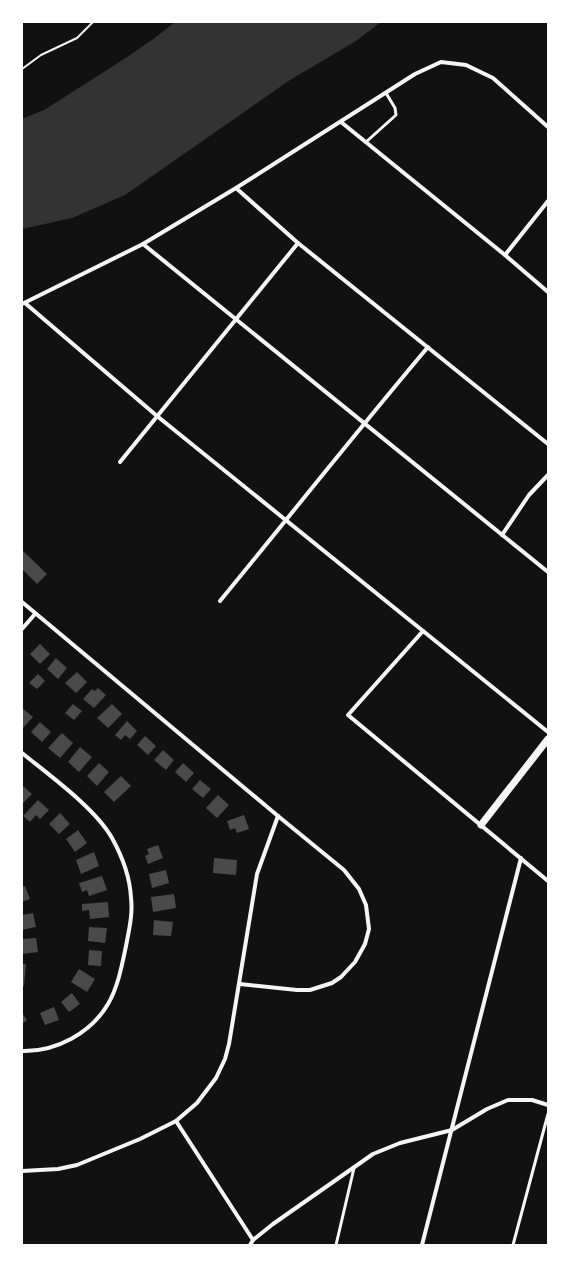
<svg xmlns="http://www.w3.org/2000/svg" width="570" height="1267" font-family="Arial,sans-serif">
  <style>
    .water { fill: #333 }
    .building { fill: #4a4a4a }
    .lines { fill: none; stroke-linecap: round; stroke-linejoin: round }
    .path { stroke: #f5f5f5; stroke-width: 2 }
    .service { stroke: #f5f5f5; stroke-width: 3 }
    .minor { stroke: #f5f5f5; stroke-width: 4 }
    .tertiary { stroke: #f5f5f5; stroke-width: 7 }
  </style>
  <rect width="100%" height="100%" fill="#111"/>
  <polygon class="water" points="175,22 381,22 356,41 290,80 125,195 72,218 22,229 22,119 44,110 118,63 152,40"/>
  <g class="building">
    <polygon points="23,551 47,574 37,584 22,569"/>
    <polygon points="40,644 50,654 40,664 30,654"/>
    <polygon points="56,658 67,668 58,679 47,669"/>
    <polygon points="77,672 87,682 76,693 65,683"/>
    <polygon points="38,674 45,681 37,689 29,683"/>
    <polygon points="98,688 106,695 94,708 83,699 92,689 95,691"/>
    <polygon points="73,704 82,711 74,720 65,713"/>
    <polygon points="112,704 122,714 108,728 97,718"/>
    <polygon points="22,708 33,717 23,728 22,727"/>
    <polygon points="127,721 137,731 130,739 125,735 121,740 115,735"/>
    <polygon points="40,722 51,732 42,742 31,732"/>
    <polygon points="62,733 73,743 60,758 48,748"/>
    <polygon points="145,736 156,746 148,755 137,745"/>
    <polygon points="80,747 92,757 79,772 68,762"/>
    <polygon points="163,750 174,760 166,770 154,760"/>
    <polygon points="99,763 109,772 97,786 87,776"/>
    <polygon points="183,763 194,773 186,782 175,772"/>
    <polygon points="121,776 131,786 114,802 104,792"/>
    <polygon points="200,780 211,789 203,798 192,789"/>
    <polygon points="22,785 32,794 22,804"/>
    <polygon points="218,795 229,805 217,818 206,808"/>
    <polygon points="38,800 49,810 40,819 36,815 30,822 23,816"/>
    <polygon points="60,813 70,824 59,834 49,824"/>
    <polygon points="244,815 249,829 237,833 235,828 230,830 227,821"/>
    <polygon points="78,830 87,843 75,852 66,839"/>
    <polygon points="158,845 163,858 148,864 145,856 149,854 147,849"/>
    <polygon points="94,852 99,866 81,874 76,860"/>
    <polygon points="214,858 237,860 236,875 213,873"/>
    <polygon points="166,870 169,883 152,888 149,874"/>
    <polygon points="102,876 107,890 89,896 87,890 82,892 79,883"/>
    <polygon points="25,886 30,899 22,902 22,887"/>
    <polygon points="174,894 176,908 153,912 151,897"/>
    <polygon points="108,902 109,917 90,919 89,910 82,911 82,904"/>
    <polygon points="33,913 36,927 22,930 22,915"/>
    <polygon points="154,920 173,922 171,936 153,935"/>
    <polygon points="89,927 107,928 105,943 88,941"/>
    <polygon points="36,938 38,952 22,954 22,939"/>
    <polygon points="89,950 102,951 101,966 88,965"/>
    <polygon points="22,964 26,964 24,986 22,986"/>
    <polygon points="79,969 95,979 87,992 71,982"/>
    <polygon points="72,993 80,1004 69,1012 61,1002"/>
    <polygon points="54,1007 59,1020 45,1025 40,1013"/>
    <polygon points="22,1013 27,1020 22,1024"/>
  </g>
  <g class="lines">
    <polyline class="path" points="22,69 41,55 77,38 93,22"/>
    <g class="service">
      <polyline points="366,142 396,115 395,108 386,93"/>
      <polyline points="336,1245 354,1168"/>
      <polyline points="513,1245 548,1114"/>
    </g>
    <g class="minor">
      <polyline points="341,122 505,255 548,292"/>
      <polyline points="236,188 298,243 548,444"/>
      <polyline points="143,244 548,572"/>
      <polyline points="505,255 548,201"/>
      <polyline points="25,303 157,416 548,732"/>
      <polyline points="22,304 143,244 236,188 415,74 441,62 466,65 493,78 548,127"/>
      <polyline points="120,462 298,243"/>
      <polyline points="502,535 529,495 548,475"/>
      <path d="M220,601c69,-84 137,-170 208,-254"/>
      <polyline points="22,602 278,816 344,870 359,889 366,905 369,929 365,944 355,962 341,977 332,983 310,990 297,990 240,984"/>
      <polyline points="22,629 35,614"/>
      <polyline points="423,631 348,715 548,881"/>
      <path d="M22,753c27,22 73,55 90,85 10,18 18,39 19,60 2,16 -2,32 -5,48 -4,19 -8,41 -18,58 -17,29 -52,48 -86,47"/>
      <polyline points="176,1121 253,1240"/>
      <polyline points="22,1171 58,1169 77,1165 140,1139 176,1121 197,1103 216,1078 225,1059 229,1044 257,874 278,816"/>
      <polyline points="250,1245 253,1240 273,1224 373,1154 400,1143 452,1130 487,1109 508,1100 532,1100 548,1105"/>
      <polyline points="422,1245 521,858"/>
    </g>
    <polyline class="tertiary" points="481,825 548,739"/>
  </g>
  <rect width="570" height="1267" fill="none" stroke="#ffffff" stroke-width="46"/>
</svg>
